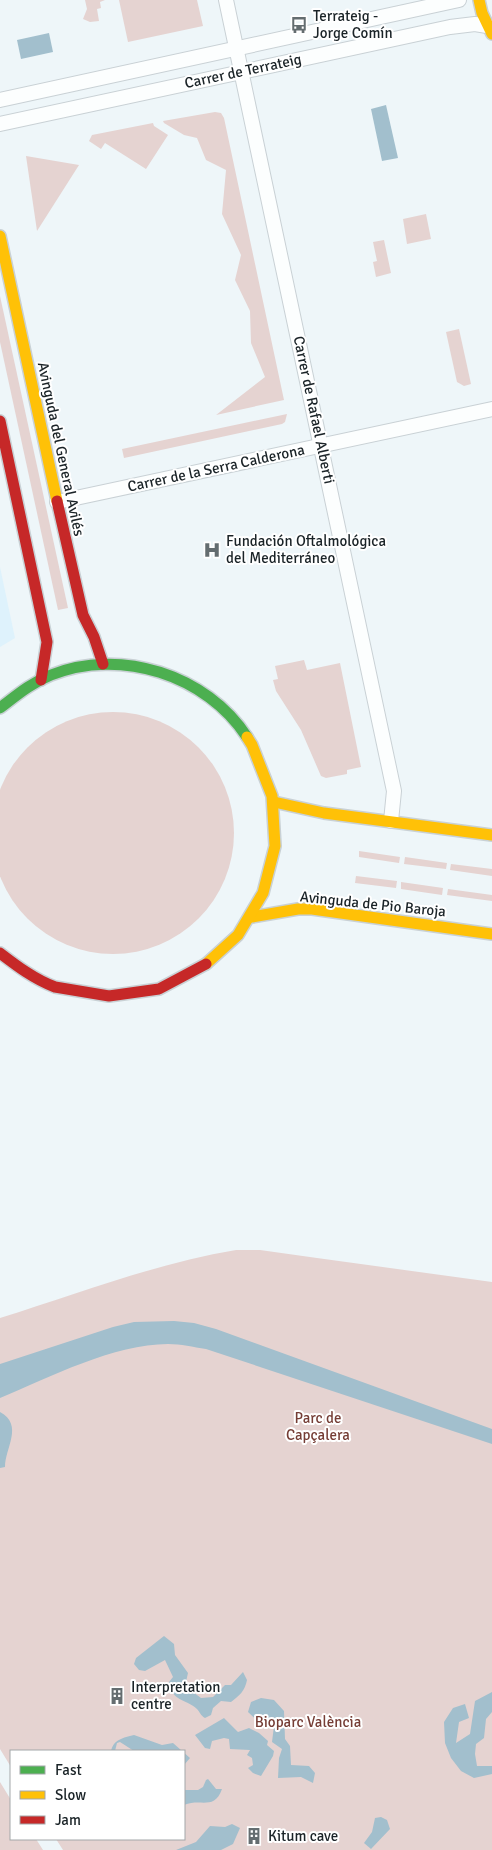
<svg xmlns="http://www.w3.org/2000/svg" width="492" height="1850" font-family="Signika,sans-serif">
  <style>
    .built { fill: #def2fc }
    .green { fill: #e5d3d1 }
    .water { fill: #a2bfcd }
    .lines { fill: none; stroke-linecap: round; stroke-linejoin: round }
    .street-casing { stroke: #c9d1d5; stroke-width: 16 }
    .fast-casing { stroke: #c9d1d5; stroke-width: 14 }
    .slow-casing { stroke: #c9d1d5; stroke-width: 14 }
    .jam-casing { stroke: #c9d1d5; stroke-width: 14 }
    .street { stroke: #fcfefe; stroke-width: 14 }
    .fast { stroke: #4caf50; stroke-width: 11 }
    .slow { stroke: #ffc107; stroke-width: 11 }
    .jam { stroke: #c62828; stroke-width: 11 }
    .labels { text-anchor: middle; dominant-baseline: central; stroke-width: 4; stroke-linejoin: round; paint-order: stroke }
    .poi-label { font-size: 15px; fill: #1a2327; stroke: #fff; text-anchor: start }
    .street-label { font-size: 15px; fill: #1a2327; stroke: #fff }
    .park-label { font-size: 15px; fill: #753d35; stroke: #fff }
  </style>
  <rect width="100%" height="100%" fill="#eef6f9"/>
  <polygon class="built" points="0,567 15,638 0,647"/>
  <g class="green">
    <polygon points="85,0 105,0 100,2 101,8 97,9 99,21 90,22 83,19 87,9"/>
    <polygon points="119,0 197,0 203,26 128,42"/>
    <polygon points="215,112 221,113 224,118 284,400 216,415 265,377 251,343 250,311 235,280 241,255 222,214 226,170 206,160 197,138 184,135 164,123 163,121"/>
    <polygon points="153,123 154,126 168,135 146,169 105,143 101,149 89,141 92,135"/>
    <polygon points="26,156 79,165 37,231"/>
    <polygon points="426,214 431,239 407,244 403,219"/>
    <polygon points="384,240 391,273 376,277 373,262 377,261 373,242"/>
    <polygon points="0,296 68,608 58,610 0,342"/>
    <polygon points="459,329 471,384 464,386 457,382 446,332"/>
    <polygon points="287,414 285,422 282,424 124,458 122,449"/>
    <polygon points="304,660 307,670 340,663 361,767 347,770 347,774 326,778 321,776 301,730 276,691 273,680 278,679 275,666"/>
    <circle cx="113" cy="833" r="121"/>
    <polygon points="359,851 400,857 399,863 359,857"/>
    <polygon points="405,857 447,863 446,869 404,864"/>
    <polygon points="451,864 492,869 492,876 450,870"/>
    <polygon points="356,876 397,881 396,888 355,883"/>
    <polygon points="401,882 443,888 442,895 401,889"/>
    <polygon points="448,889 492,895 492,901 447,895"/>
    <path d="M236,1250h24l57,8 175,24v568h-429l-7,-11h128v-88h-173v16l-11,-18v-431c77,-24 157,-55 236,-68z"/>
    <polygon points="0,1782 11,1800 11,1839 36,1839 43,1850 0,1850"/>
  </g>
  <g class="water">
    <polygon points="49,33 53,52 21,59 17,40"/>
    <polygon points="386,105 398,158 382,161 371,109"/>
    <path d="M174,1321l20,2 22,6 276,100v15l-286,-95c-13,-2 -25,-5 -38,-5 -54,0 -118,33 -168,54v-34l113,-37 21,-5z"/>
    <path d="M0,1412c24,13 5,36 5,55l-5,1z"/>
    <path d="M164,1636l10,8 1,11 13,18 -3,13 16,12 12,-1 12,-12h6l12,-13 4,8c-2,11 -8,16 -16,22l-10,-1 -8,7 -2,7 -6,3c-5,-3 -5,-6 -8,-9 -12,-11 -25,-7 -28,-27l4,-5 -8,-17 -20,11 -6,-1 -5,-6 2,-6z"/>
    <polygon points="492,1692 492,1712 486,1719 484,1738 476,1744 475,1754 477,1766 492,1766 492,1774 474,1778 461,1771 451,1758 445,1743 444,1722 453,1708 465,1704 469,1718 459,1722 456,1743 470,1734 475,1701"/>
    <polygon points="261,1698 274,1700 284,1711 285,1739 290,1746 291,1765 309,1766 315,1773 313,1783 301,1777 278,1778 279,1758 282,1749 272,1742 274,1726 261,1724 248,1712 251,1702"/>
    <polygon points="224,1718 238,1732 249,1728 259,1733 268,1741 267,1745 274,1751 273,1756 261,1776 253,1773 248,1768 253,1765 252,1758 247,1755 250,1750 230,1749 229,1739 224,1738 212,1741 210,1749 205,1748 195,1735"/>
    <path d="M134,1735l28,10 11,-2 17,15 -6,7v-14h-50l-14,-9 -3,1 -2,8h-4c3,-12 12,-13 23,-16z"/>
    <path d="M208,1779l8,10h6c-8,22 -21,9 -38,16v-15h14l5,-3 3,-7z"/>
    <polygon points="381,1817 387,1820 390,1829 371,1849 364,1843 372,1832 375,1818"/>
    <polygon points="232,1824 240,1828 233,1844 221,1850 176,1850 196,1842 210,1826 225,1827"/>
  </g>
  <g class="lines">
    <g class="street-casing">
      <g id="street">
        <polyline points="226,0 394,791 391,821"/>
        <polyline points="0,100 459,0"/>
        <polyline points="0,124 450,27 475,24 487,26"/>
        <polyline points="57,502 492,409"/>
      </g>
    </g>
    <g class="fast-casing">
      <path id="fast" d="M0,708c17,-13 31,-25 51,-33 69,-28 156,0 196,62"/>
    </g>
    <g class="slow-casing">
      <g id="slow">
        <polyline points="479,0 482,13 492,34"/>
        <polyline points="0,236 57,501"/>
        <polyline points="274,802 324,813 492,835"/>
        <polyline points="252,917 298,909 312,909 492,934"/>
        <polyline points="206,964 238,935 263,893 275,846 272,796 252,745 247,737"/>
      </g>
    </g>
    <g class="jam-casing">
      <g id="jam">
        <polyline points="0,421 47,642 41,680"/>
        <polyline points="57,501 83,615 94,637 103,664"/>
        <path d="M0,953c17,13 34,26 55,34l54,9 50,-7 47,-25"/>
      </g>
    </g>
    <use href="#street" class="street"/>
    <use href="#fast" class="fast"/>
    <use href="#slow" class="slow"/>
    <use href="#jam" class="jam"/>
  </g>
  <defs>
    <g id="bus-bare" transform="scale(1.35)"><path d="M-5-6H5V4H4V6H2V4H-2V6H-4V4H-5ZM-3.5-4V0h7V-4ZM-3.5 1.2v1.5H-2V1.2ZM2 1.2v1.5H3.5V1.2Z" fill="#646d70" stroke="#fff" stroke-width="2.5" paint-order="stroke"/></g>
    <g id="hospital-bare" transform="scale(1.35)"><path d="M-5-5h3v3.5h4V-5h3V5h-3V1.5h-4V5h-3Z" fill="#646d70" stroke="#fff" stroke-width="2.5" paint-order="stroke"/></g>
    <g id="building-bare" transform="scale(1.35)"><path d="M-4-6H4V6H1V3H-1V6H-4ZM-2.5-4.3h1.7v1.8h-1.7ZM.8-4.3h1.7v1.8H.8ZM-2.5-1h1.7V.8h-1.7ZM.8-1h1.7V.8H.8Z" fill="#646d70" stroke="#fff" stroke-width="2.5" paint-order="stroke"/></g>
  </defs>
  <g fill-rule="evenodd">
    <use href="#bus-bare" x="299" y="25"/>
    <use href="#hospital-bare" x="212" y="550"/>
    <use href="#building-bare" x="117" y="1696"/>
    <use href="#building-bare" x="254" y="1836"/>
  </g>
  <g class="labels">
    <g class="poi-label">
      <text x="313" y="16">Terrateig -<tspan x="313" dy="17">Jorge Comín</tspan></text>
      <text x="226" y="541">Fundación Oftalmológica<tspan x="226" dy="17">del Mediterráneo</tspan></text>
      <text x="131" y="1687">Interpretation<tspan x="131" dy="17">centre</tspan></text>
      <text x="268" y="1836">Kitum cave</text>
    </g>
    <g class="street-label">
      <text transform="translate(243 71) rotate(-12)">Carrer de Terrateig</text>
      <text transform="translate(314 410) rotate(78)">Carrer de Rafael Alberti</text>
      <text transform="translate(61 449) rotate(78)">Avinguda del General Avilés</text>
      <text transform="translate(216 468) rotate(-12)">Carrer de la Serra Calderona</text>
      <text transform="translate(373 904) rotate(6)">Avinguda de Pio Baroja</text>
    </g>
    <g class="park-label">
      <text x="318" y="1418">Parc de<tspan x="318" dy="17">Capçalera</tspan></text>
      <text x="308" y="1722">Bioparc València</text>
    </g>
  </g>
  <rect x="10" y="1750" width="175" height="90" fill="#ffffff" stroke="#a3a7a9"/>
  <rect x="20" y="1766" width="25" height="8" fill="#4caf50" stroke="#a3a7a9"/>
  <text x="55" y="1775" font-size="15" fill="#1a2327">Fast</text>
  <rect x="20" y="1791" width="25" height="8" fill="#ffc107" stroke="#a3a7a9"/>
  <text x="55" y="1800" font-size="15" fill="#1a2327">Slow</text>
  <rect x="20" y="1816" width="25" height="8" fill="#c62828" stroke="#a3a7a9"/>
  <text x="55" y="1825" font-size="15" fill="#1a2327">Jam</text>
</svg>
